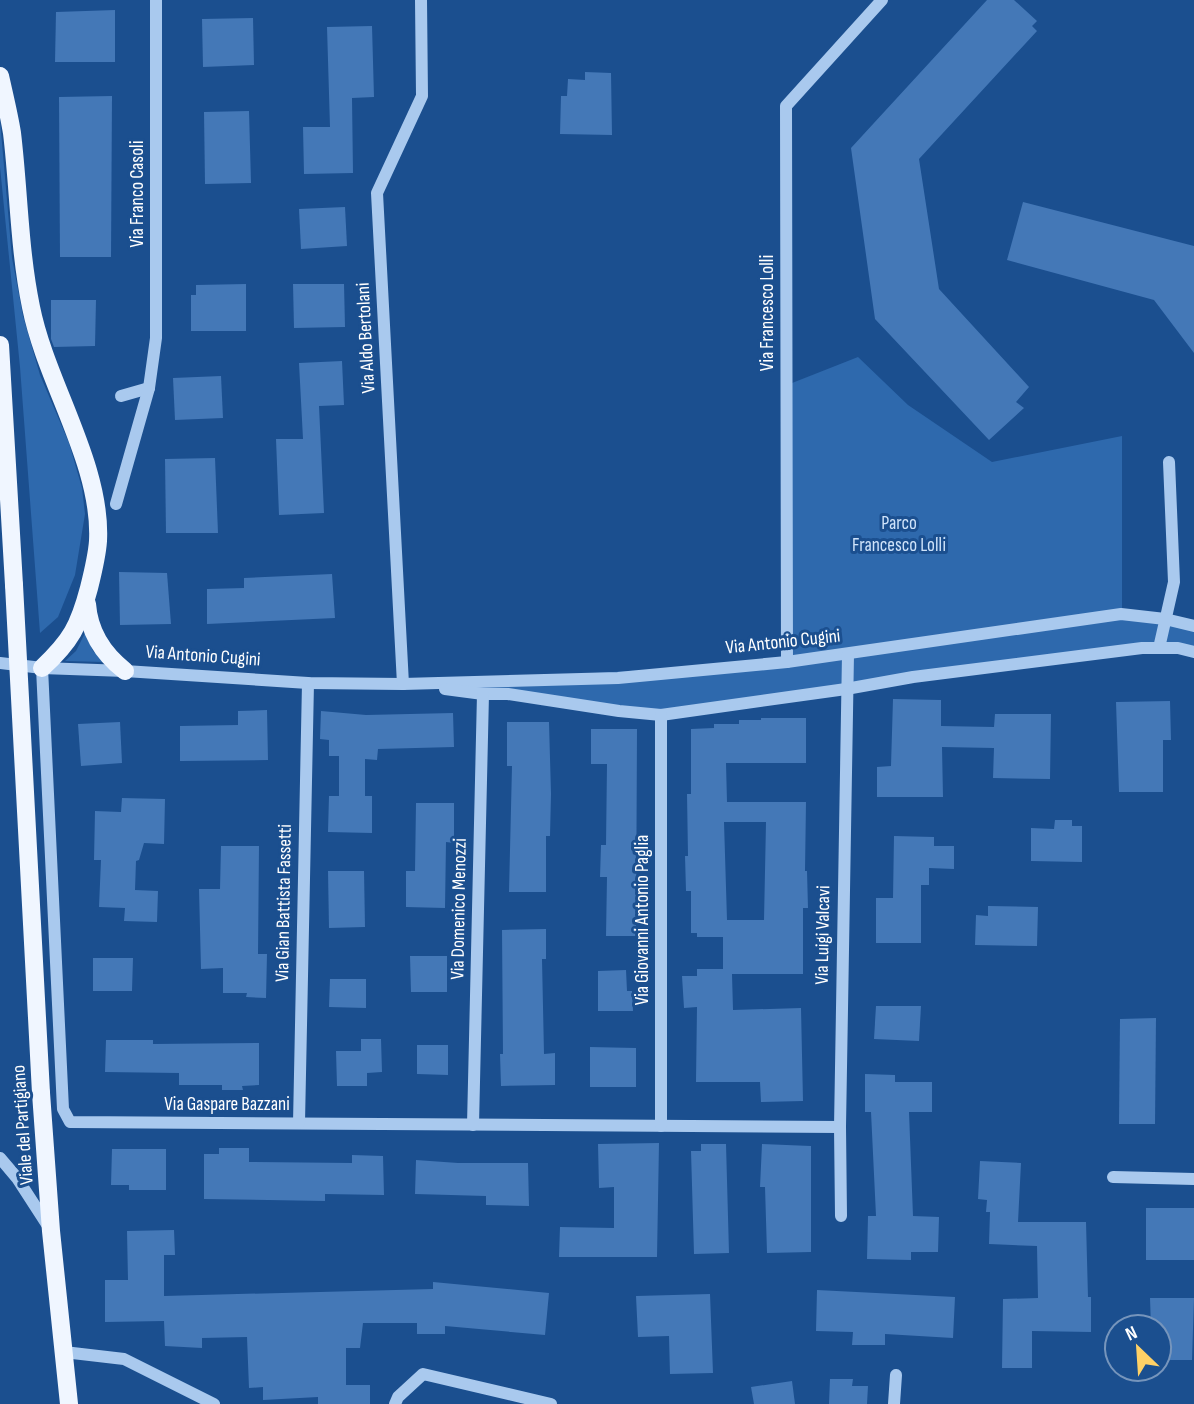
<svg xmlns="http://www.w3.org/2000/svg" width="1194" height="1404" font-family="'Sofia Sans Condensed',sans-serif">
  <style>
    .green { fill: #2e69ad }
    .building { fill: #4478b7; fill-rule: evenodd }
    .lines { fill: none; stroke-linecap: round; stroke-linejoin: round }
    .minor { stroke: #a9c9ee; stroke-width: 12 }
    .major { stroke: #f0f6ff; stroke-width: 18 }
    .major-bridge { stroke: #f0f6ff; stroke-width: 18 }
    .labels { text-anchor: middle; dominant-baseline: central; stroke-width: 6; stroke-linejoin: round; paint-order: stroke }
    .street-label { font-size: 19px; fill: #fff; stroke: #1b4f8f }
    .park-label { font-size: 19px; fill: #cfe3fa; stroke: #1b4f8f }
  </style>
  <rect width="100%" height="100%" fill="#1b4f8f"/>
  <g class="green">
    <polygon points="0,120 12,258 23,316 40,375 69,443 82,488 85,514 75,575 58,617 40,633 20,367 0,167"/>
    <polygon points="858,357 908,405 992,462 1122,436 1122,614 1194,626 1194,652 1178,648 661,715 403,684 787,662 787,385"/>
    <polygon points="85,633 93,651 105,662 65,661 76,651"/>
  </g>
  <g class="building">
    <polygon points="987,0 1014,0 1037,21 1032,26 1037,31 919,159 939,289 1029,387 1016,402 1024,408 989,440 875,319 851,148"/>
    <polygon points="115,10 115,62 55,62 56,12"/>
    <polygon points="253,18 254,65 203,67 202,19"/>
    <polygon points="372,26 374,97 352,98 353,173 304,174 303,127 330,127 327,27"/>
    <polygon points="585,72 611,73 612,135 560,134 561,96 567,96 568,79 585,80"/>
    <polygon points="112,96 111,257 60,257 59,97"/>
    <polygon points="249,111 251,183 205,184 204,112"/>
    <polygon points="1023,202 1194,246 1194,353 1154,300 1007,260"/>
    <polygon points="345,207 347,246 301,249 299,209"/>
    <polygon points="246,284 246,331 191,331 191,295 196,295 196,285"/>
    <polygon points="293,284 344,284 345,327 294,328"/>
    <polygon points="51,300 96,300 95,346 54,347 51,339"/>
    <polygon points="342,361 344,405 319,406 324,513 279,515 276,439 303,439 299,363"/>
    <polygon points="221,376 223,418 175,420 173,378"/>
    <polygon points="215,458 218,533 166,533 165,459"/>
    <polygon points="119,572 167,573 171,624 120,625"/>
    <polygon points="332,574 335,618 207,624 207,589 244,588 244,578"/>
    <polygon points="893,699 941,700 941,726 994,727 995,714 1051,714 1050,779 993,778 994,748 942,747 943,797 877,797 877,767 891,766"/>
    <polygon points="1170,701 1171,740 1163,740 1163,792 1119,792 1116,702"/>
    <polygon points="267,710 268,760 180,761 180,726 238,725 238,711"/>
    <polygon points="321,711 366,715 453,713 454,747 378,749 377,760 365,759 365,796 372,796 372,833 328,832 329,796 339,796 339,756 329,756 329,740 320,739"/>
    <path d="M761,718h45v45h-80l1,39h79l-1,69h2l1,37h-5v66h-71l1,36 68,-2 2,93 -42,1 -1,-20h-64l1,-75 -13,1 -2,-32h15v-7h26v-32h-26v-4h-6v-42h-5l-1,-35h3l-1,-62h4v-65l23,-1v-4h25v-4h22zM724,822h42l-2,98h-37z"/>
    <polygon points="120,722 122,763 81,766 78,724"/>
    <polygon points="507,722 549,722 551,794 550,836 546,836 546,892 509,892 512,766 507,766"/>
    <polygon points="591,729 637,729 636,936 606,936 607,877 600,877 601,845 606,845 607,764 591,764"/>
    <polygon points="122,798 165,799 164,844 144,843 139,860 136,861 135,890 158,891 157,922 124,921 125,908 99,907 101,860 94,860 95,811 121,812"/>
    <polygon points="416,803 454,803 454,843 446,842 445,908 406,907 406,871 415,871"/>
    <polygon points="1055,820 1072,820 1072,826 1082,826 1082,862 1031,861 1031,828 1054,829"/>
    <polygon points="894,836 934,837 934,846 954,846 954,869 929,868 929,885 921,885 921,943 876,943 876,898 893,898"/>
    <polygon points="221,846 259,846 258,954 267,954 266,998 246,997 247,993 223,993 223,968 201,969 199,889 220,889"/>
    <polygon points="328,871 364,871 365,927 329,928"/>
    <polygon points="988,906 1038,907 1037,946 975,945 976,915 988,916"/>
    <polygon points="546,929 546,959 542,959 544,1054 555,1053 555,1085 501,1086 500,1054 503,1054 502,930"/>
    <polygon points="410,956 447,956 447,992 411,992"/>
    <polygon points="93,958 133,958 132,991 93,991"/>
    <polygon points="626,970 627,991 632,991 633,1011 598,1011 598,971"/>
    <polygon points="330,979 366,979 366,1008 329,1007"/>
    <polygon points="876,1006 921,1006 919,1041 874,1039"/>
    <polygon points="1156,1018 1155,1124 1119,1124 1120,1019"/>
    <polygon points="361,1039 381,1039 382,1072 367,1073 367,1086 337,1086 336,1051 361,1051"/>
    <polygon points="106,1040 153,1040 153,1044 259,1043 259,1085 242,1086 243,1090 222,1090 222,1085 179,1085 179,1073 105,1072"/>
    <polygon points="417,1045 448,1045 448,1075 417,1074"/>
    <polygon points="590,1047 636,1048 636,1087 590,1087"/>
    <polygon points="865,1074 895,1075 895,1082 932,1082 932,1112 909,1112 913,1216 939,1217 938,1252 911,1252 911,1260 867,1259 868,1216 876,1216 871,1112 865,1112"/>
    <polygon points="659,1143 657,1257 559,1257 560,1227 614,1228 614,1187 599,1188 598,1144"/>
    <polygon points="701,1144 726,1144 729,1253 694,1254 691,1151 701,1151"/>
    <polygon points="762,1144 811,1146 811,1252 767,1253 765,1187 760,1187"/>
    <polygon points="219,1148 249,1148 249,1162 352,1163 352,1155 383,1156 384,1195 325,1194 325,1201 204,1199 204,1154 219,1154"/>
    <polygon points="112,1149 166,1149 166,1190 129,1190 129,1185 111,1185"/>
    <polygon points="416,1160 458,1163 528,1163 529,1206 486,1205 486,1196 415,1194"/>
    <polygon points="980,1161 1021,1163 1018,1222 1086,1222 1088,1297 1091,1297 1091,1332 1032,1331 1032,1368 1002,1368 1003,1299 1038,1298 1037,1246 989,1244 990,1212 986,1212 987,1200 978,1199"/>
    <rect x="1146" y="1208" width="48" height="52"/>
    <polygon points="174,1230 175,1255 164,1255 164,1296 433,1289 433,1282 549,1293 545,1335 445,1326 445,1334 417,1334 417,1323 363,1323 360,1348 346,1348 346,1385 370,1385 370,1404 318,1404 318,1397 263,1400 263,1387 249,1388 247,1337 202,1338 202,1348 165,1346 164,1321 105,1322 105,1280 128,1280 127,1231"/>
    <polygon points="817,1290 955,1297 953,1338 885,1334 885,1345 852,1345 853,1332 816,1331"/>
    <polygon points="710,1294 713,1373 670,1374 669,1336 638,1337 636,1296"/>
    <polygon points="1150,1298 1194,1298 1192,1360 1159,1360 1159,1327 1151,1327"/>
    <polygon points="830,1379 853,1379 852,1386 868,1386 867,1404 829,1404"/>
    <polygon points="792,1381 795,1404 754,1404 751,1387"/>
  </g>
  <g class="lines">
    <g class="minor">
      <polyline points="121,396 149,388"/>
      <polyline points="116,504 149,388 156,338 156,0"/>
      <polyline points="1159,648 1174,582 1169,462"/>
      <polyline points="787,662 786,106 882,0"/>
      <polyline points="0,663 42,668 125,671 308,683 403,684 618,678 787,662 1121,614 1165,619 1194,626"/>
      <polyline points="42,668 63,1109 70,1122 840,1127"/>
      <polyline points="403,684 377,193 422,96 421,0"/>
      <polyline points="445,689 483,694 508,694 619,711 661,715 846,689 913,677 1142,648 1178,648 1194,652"/>
      <polyline points="299,1123 308,683"/>
      <polyline points="473,1125 483,694"/>
      <polyline points="661,1126 661,715"/>
      <polyline points="0,1158 17,1178 50,1229"/>
      <polyline points="1113,1177 1194,1179"/>
      <polyline points="841,1216 840,1127 848,654"/>
      <polyline points="64,1352 124,1359 214,1404"/>
      <polyline points="395,1404 398,1397 423,1374 551,1404"/>
      <polyline points="894,1404 896,1375"/>
    </g>
    <g class="major">
      <path d="M0,76c4,18 9,38 12,57 7,58 7,116 19,174 15,76 71,157 67,234 -1,15 -5,31 -9,47 -10,38 -18,53 -47,80"/>
      <polyline points="0,345 14,585"/>
      <path d="M87,604c2,28 15,49 38,67"/>
      <polyline points="41,1093 51,1231 69,1404"/>
    </g>
    <polyline class="major-bridge" points="14,585 41,1093"/>
  </g>
  <g class="labels">
    <g class="street-label">
      <text transform="translate(137 194) rotate(-90)">Via Franco Casoli</text>
      <text transform="translate(767 313) rotate(-90)">Via Francesco Lolli</text>
      <text transform="translate(366 338) rotate(-93)">Via Aldo Bertolani</text>
      <text transform="translate(783 642) rotate(-6)">Via Antonio Cugini</text>
      <text transform="translate(203 656) rotate(4)">Via Antonio Cugini</text>
      <text transform="translate(284 903) rotate(-89)">Via Gian Battista Fassetti</text>
      <text transform="translate(459 909) rotate(-89)">Via Domenico Menozzi</text>
      <text transform="translate(642 920) rotate(-90)">Via Giovanni Antonio Paglia</text>
      <text transform="translate(823 935) rotate(-89)">Via Luigi Valcavi</text>
      <text x="227" y="1104">Via Gaspare Bazzani</text>
      <text transform="translate(23 1125) rotate(-94)">Viale del Partigiano</text>
    </g>
    <g class="park-label">
      <text x="899" y="523">Parco<tspan x="899" dy="22">Francesco Lolli</tspan></text>
    </g>
  </g>
  <g transform="translate(1138 1348) rotate(335)"><circle r="33" fill="#1b4f8f" stroke="#7695bc" stroke-width="2"/>
  <path d="M0-5L12 26L0 18L-12 26Z" fill="#ffd166"/>
  <text y="-10" font-size="19" font-weight="bold" text-anchor="middle" fill="#ffffff">N</text>
  </g>
</svg>
